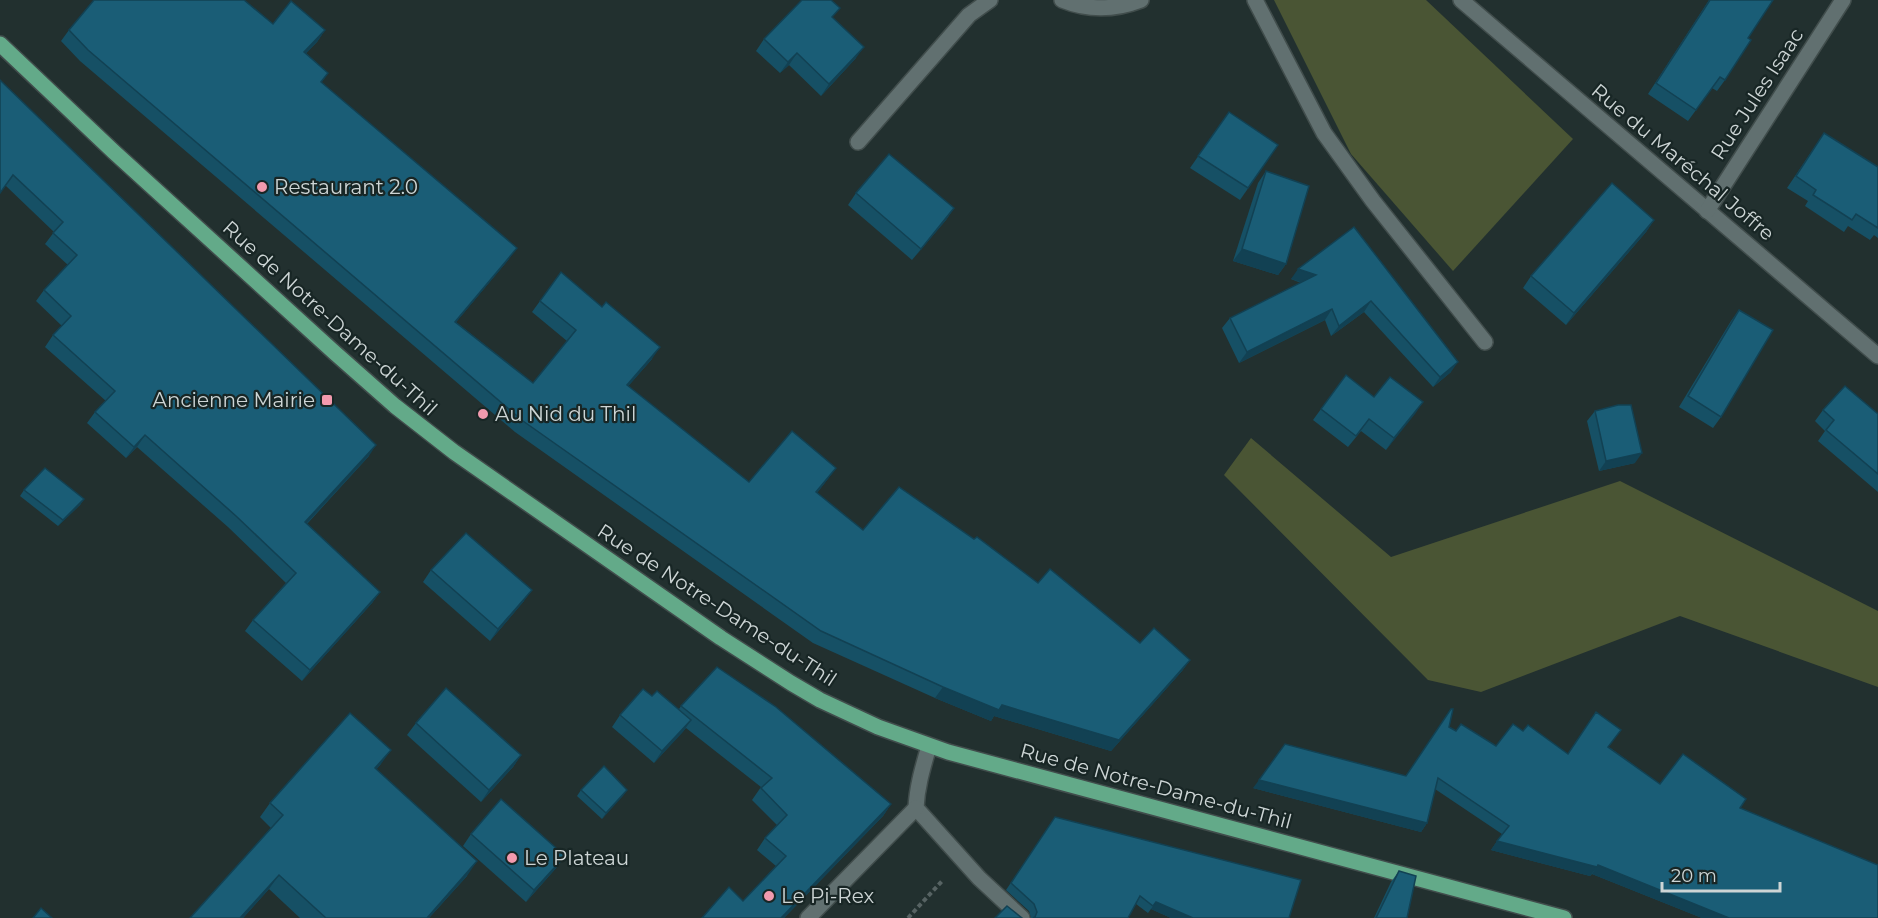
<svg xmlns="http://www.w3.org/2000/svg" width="1878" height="918" font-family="Montserrat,sans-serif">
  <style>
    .green { fill: #4a5534 }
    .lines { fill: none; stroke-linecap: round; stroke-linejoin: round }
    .minor-casing { stroke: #414d4c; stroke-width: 18 }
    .major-casing { stroke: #414d4c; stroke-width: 18 }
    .path { stroke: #576363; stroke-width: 4; stroke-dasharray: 4.5 3; stroke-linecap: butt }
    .minor { stroke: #617070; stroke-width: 15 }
    .major { stroke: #63aa89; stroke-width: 15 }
    .wall { fill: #165065 }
    .shaded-wall { fill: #124153 }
    .building { fill: #1a5d76; stroke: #124153; stroke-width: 1.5 }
    .poi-dot { fill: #f29aae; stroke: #182625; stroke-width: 2 }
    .labels { text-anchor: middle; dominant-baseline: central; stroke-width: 4.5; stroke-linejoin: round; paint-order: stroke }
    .street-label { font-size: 20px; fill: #cdd5d5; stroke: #182625 }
    .poi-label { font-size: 20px; fill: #cdd5d5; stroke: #182625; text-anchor: start }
  </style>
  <rect width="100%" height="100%" fill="#22302f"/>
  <g class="green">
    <polygon points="1274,0 1426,0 1573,139 1453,271 1351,154"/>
    <polygon points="1251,438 1391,557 1620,481 1878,611 1878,687 1680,616 1481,692 1428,680 1224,475"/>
  </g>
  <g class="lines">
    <g class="minor-casing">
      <g id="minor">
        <path d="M1062,0c27,11 53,10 79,0"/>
        <polyline points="1255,0 1324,133 1373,201 1485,342"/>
        <polyline points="1461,0 1878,356"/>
        <polyline points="858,142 969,15 990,0"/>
        <polyline points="1707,211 1843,0"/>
        <path d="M929,746c-6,21 -12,40 -13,62l63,70 43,40"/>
        <polyline points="808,918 916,808"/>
      </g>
    </g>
    <g class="major-casing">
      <polyline id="major" points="0,44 114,152 335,353 395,406 454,452 721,638 791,683 820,700 878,727 948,752 1564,918"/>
    </g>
    <polyline class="path" points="908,918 943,880"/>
    <use href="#minor" class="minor"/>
    <use href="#major" class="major"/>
  </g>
  <g class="wall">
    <polygon points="1709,0 1773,0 1748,38 1725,80 1717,91 1712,88 1688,121 1648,94"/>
    <polygon points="833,18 856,58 821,96 789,65 780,73 756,51 764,39"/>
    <polygon points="273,24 325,30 317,42 306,53 328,73 321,83 509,259 456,322 533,383 567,341 532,312 540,301 652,359 628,386 749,482 836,468 817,493 863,530 1038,583 1140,643 1190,660 1182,671 1111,751 994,716 991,721 935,698 813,643 515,432 80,61 61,41 69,30"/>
    <polygon points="0,80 369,456 307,524 380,592 372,603 302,681 245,631 253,620 286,583 228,527 137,447 126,458 87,423 95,412 106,401 45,347 53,335 62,326 36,301 44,290 68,265 45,244 54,232 6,186"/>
    <polygon points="1229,112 1278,145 1240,200 1190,168"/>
    <polygon points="1824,133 1878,167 1878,238 1874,235 1870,240 1848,226 1844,232 1805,206 1808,201 1787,188"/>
    <polygon points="1266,171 1286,264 1278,275 1233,261 1258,183"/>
    <polygon points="856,193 954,208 946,220 912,260 848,205"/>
    <polygon points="1654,220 1646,232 1566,325 1523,288 1531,276"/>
    <polygon points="1354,227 1451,372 1433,387 1364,312 1331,336 1325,320 1239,363 1222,328 1230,318 1301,283 1291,279"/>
    <polygon points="1739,310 1721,417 1713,428 1679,407 1731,321"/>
    <polygon points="1374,397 1423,402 1386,450 1361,431 1348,447 1313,420 1321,409"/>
    <polygon points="1823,410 1878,414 1878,492 1818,441 1825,431 1815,421"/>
    <polygon points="1595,411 1635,463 1599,471 1587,421"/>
    <polygon points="24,490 84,499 80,505 58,526 20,496"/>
    <polygon points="431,570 524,601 490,641 423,582"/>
    <polygon points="652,696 679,709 681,706 891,804 883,816 784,918 702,918 743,901 776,866 757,850 765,838 777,825 752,800 761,787 686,728 654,763 612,727 620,715"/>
    <polygon points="416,723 521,755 513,767 481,802 407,735"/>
    <polygon points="1449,727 1456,731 1496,746 1523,731 1568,754 1609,747 1660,784 1740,808 1878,918 1702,918 1592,874 1590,876 1491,850 1502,834 1435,789 1427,823 1421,832 1253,788 1405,776"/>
    <polygon points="381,764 376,769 467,876 429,918 300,918 269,889 243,918 190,918 271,828 260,817 270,803"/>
    <polygon points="581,790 627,790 602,819 577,796"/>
    <polygon points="1055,817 1289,918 1171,918 1151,909 1148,913 1136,904 1128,918 1031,918 1029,911 1006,890"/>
    <polygon points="471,834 565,856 557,867 526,902 463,846"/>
    <polygon points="1399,871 1407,918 1374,918 1391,882"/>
  </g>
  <g class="shaded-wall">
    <polygon points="325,30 317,42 296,64 304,52"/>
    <polygon points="864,47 856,58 821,96 829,84"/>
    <polygon points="797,53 789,65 780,73 788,62"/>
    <polygon points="954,208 946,220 912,260 921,249"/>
    <polygon points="1654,220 1646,232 1566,325 1574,313"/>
    <polygon points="517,248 509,259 447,333 455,322"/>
    <polygon points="1242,249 1286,264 1278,275 1233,261"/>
    <polygon points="1298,269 1316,275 1309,285 1291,279"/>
    <polygon points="1371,301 1364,312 1331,336 1339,326"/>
    <polygon points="1332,309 1325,320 1239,363 1247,352"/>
    <polygon points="660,347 652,359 619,397 627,385"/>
    <polygon points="1458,362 1451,372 1433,387 1440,377"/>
    <polygon points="1423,402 1415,414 1386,450 1394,438"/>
    <polygon points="145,435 137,447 126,458 134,447"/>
    <polygon points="376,445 369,456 297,534 305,522"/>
    <polygon points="1642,453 1635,463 1599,471 1606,461"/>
    <polygon points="836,468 828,479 808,504 816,492"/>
    <polygon points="84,499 80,505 58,526 63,520"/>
    <polygon points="532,590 524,601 490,641 498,629"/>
    <polygon points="380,592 372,603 302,681 310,670"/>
    <polygon points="1190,660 1182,671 1111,751 994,716 991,721 935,698 943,687 1002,705"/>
    <polygon points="691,720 683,732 654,763 662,751"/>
    <polygon points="391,750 381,764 365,783 375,768"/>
    <polygon points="521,755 513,767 481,802 489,790"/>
    <polygon points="1259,780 1427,823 1421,832 1253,788"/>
    <polygon points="627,790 623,796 602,819 606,813"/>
    <polygon points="891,804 883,816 784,918 781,918"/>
    <polygon points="1497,841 1597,867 1590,876 1491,850"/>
    <polygon points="565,856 557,867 526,902 534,890"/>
    <polygon points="477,861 467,876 429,918 427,918"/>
    <polygon points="1598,865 1729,918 1702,918 1592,874"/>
    <polygon points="279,875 269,889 243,918 240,918"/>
    <polygon points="1156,902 1193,918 1171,918 1151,909"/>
  </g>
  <g class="building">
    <polygon points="94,0 244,0 273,24 291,1 325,30 304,52 328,73 321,82 517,248 455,322 533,383 576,330 540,301 561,272 602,307 606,302 660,347 627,385 749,482 792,431 836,468 816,492 863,530 899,487 974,539 977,537 1038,583 1050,569 1140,643 1154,628 1190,660 1119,740 1002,705 999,710 943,687 821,631 523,421 88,50 69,30"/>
    <polygon points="802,0 831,0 840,8 832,17 864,47 829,84 797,53 788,62 764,39"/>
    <polygon points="1710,0 1773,0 1748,38 1751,40 1725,80 1720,77 1696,110 1656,83"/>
    <polygon points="0,80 376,445 305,522 380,592 310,670 253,620 296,573 236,516 145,435 134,447 95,412 115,391 53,335 71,316 44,290 77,255 53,233 63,222 13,175 0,193"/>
    <polygon points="1229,112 1278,145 1248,188 1198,156"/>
    <polygon points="1824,133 1878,167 1878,228 1856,214 1852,220 1832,207 1813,195 1816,190 1796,176"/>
    <polygon points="889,154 954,208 921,249 856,193"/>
    <polygon points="1266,171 1309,186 1286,264 1242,249"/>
    <polygon points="1612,183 1654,220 1574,313 1531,276"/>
    <polygon points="1354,227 1458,362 1440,377 1371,301 1339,326 1332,309 1247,352 1230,318 1316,275 1298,269"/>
    <polygon points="1739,310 1773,330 1721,417 1688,396"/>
    <polygon points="1346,375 1374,397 1390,377 1423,402 1394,438 1369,419 1356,436 1321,409"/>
    <polygon points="1845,386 1878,414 1878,474 1826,430 1834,420 1823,410"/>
    <polygon points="1618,405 1631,405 1642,453 1606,461 1595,411"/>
    <polygon points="45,468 84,499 63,520 24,490"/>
    <polygon points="466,533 532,590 498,629 431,570"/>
    <polygon points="717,667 776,707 891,804 781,918 702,918 729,887 743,901 786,856 765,838 787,815 761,788 772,778 681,706"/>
    <polygon points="446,688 521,755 489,790 416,723"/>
    <polygon points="643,689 652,696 657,691 691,720 662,751 620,715"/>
    <polygon points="1451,709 1453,709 1449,727 1456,731 1461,724 1496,746 1513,724 1523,731 1528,725 1568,754 1596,712 1621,730 1608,747 1660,784 1683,754 1746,799 1740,808 1878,865 1878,918 1729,918 1598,865 1597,867 1497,841 1509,826 1438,778 1427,823 1259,780 1285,744 1406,776"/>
    <polygon points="350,713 391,750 375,768 477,861 427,918 326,918 279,875 240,918 190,918 283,815 270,803"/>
    <polygon points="604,766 627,790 606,813 581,790"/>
    <polygon points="501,799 565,856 534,890 471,834"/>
    <polygon points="1055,817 1301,880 1289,918 1193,918 1156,902 1153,906 1140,896 1128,918 1033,918 1035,917 1037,912 1034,904 1011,883"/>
    <polygon points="1399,871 1416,876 1407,918 1376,918"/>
    <polygon points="1007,906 1022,918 995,918"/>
    <polygon points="41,908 52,918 33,918"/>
  </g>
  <g class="poi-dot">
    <circle cx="262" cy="187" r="6"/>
    <rect x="321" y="394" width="12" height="12" rx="3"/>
    <circle cx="483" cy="414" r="6"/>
    <circle cx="512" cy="858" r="6"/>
    <circle cx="769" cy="896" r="6"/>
  </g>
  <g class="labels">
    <g class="street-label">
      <text transform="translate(1757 94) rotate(-57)">Rue Jules Isaac</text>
      <text transform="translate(1683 162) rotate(40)">Rue du Maréchal Joffre</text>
      <text transform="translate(330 318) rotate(42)">Rue de Notre-Dame-du-Thil</text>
      <text transform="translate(717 605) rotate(33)">Rue de Notre-Dame-du-Thil</text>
      <text transform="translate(1156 786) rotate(15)">Rue de Notre-Dame-du-Thil</text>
    </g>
    <g class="poi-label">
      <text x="274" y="187">Restaurant 2.0</text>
      <text x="315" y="400" text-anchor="end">Ancienne Mairie</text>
      <text x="495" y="414">Au Nid du Thil</text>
      <text x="524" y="858">Le Plateau</text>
      <text x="781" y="896">Le Pi-Rex</text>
    </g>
  </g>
  <path d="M1662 882v9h118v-9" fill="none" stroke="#cdd5d5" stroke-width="3"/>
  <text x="1671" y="882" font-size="18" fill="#cdd5d5" stroke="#182625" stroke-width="4.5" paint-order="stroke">20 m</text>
</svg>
